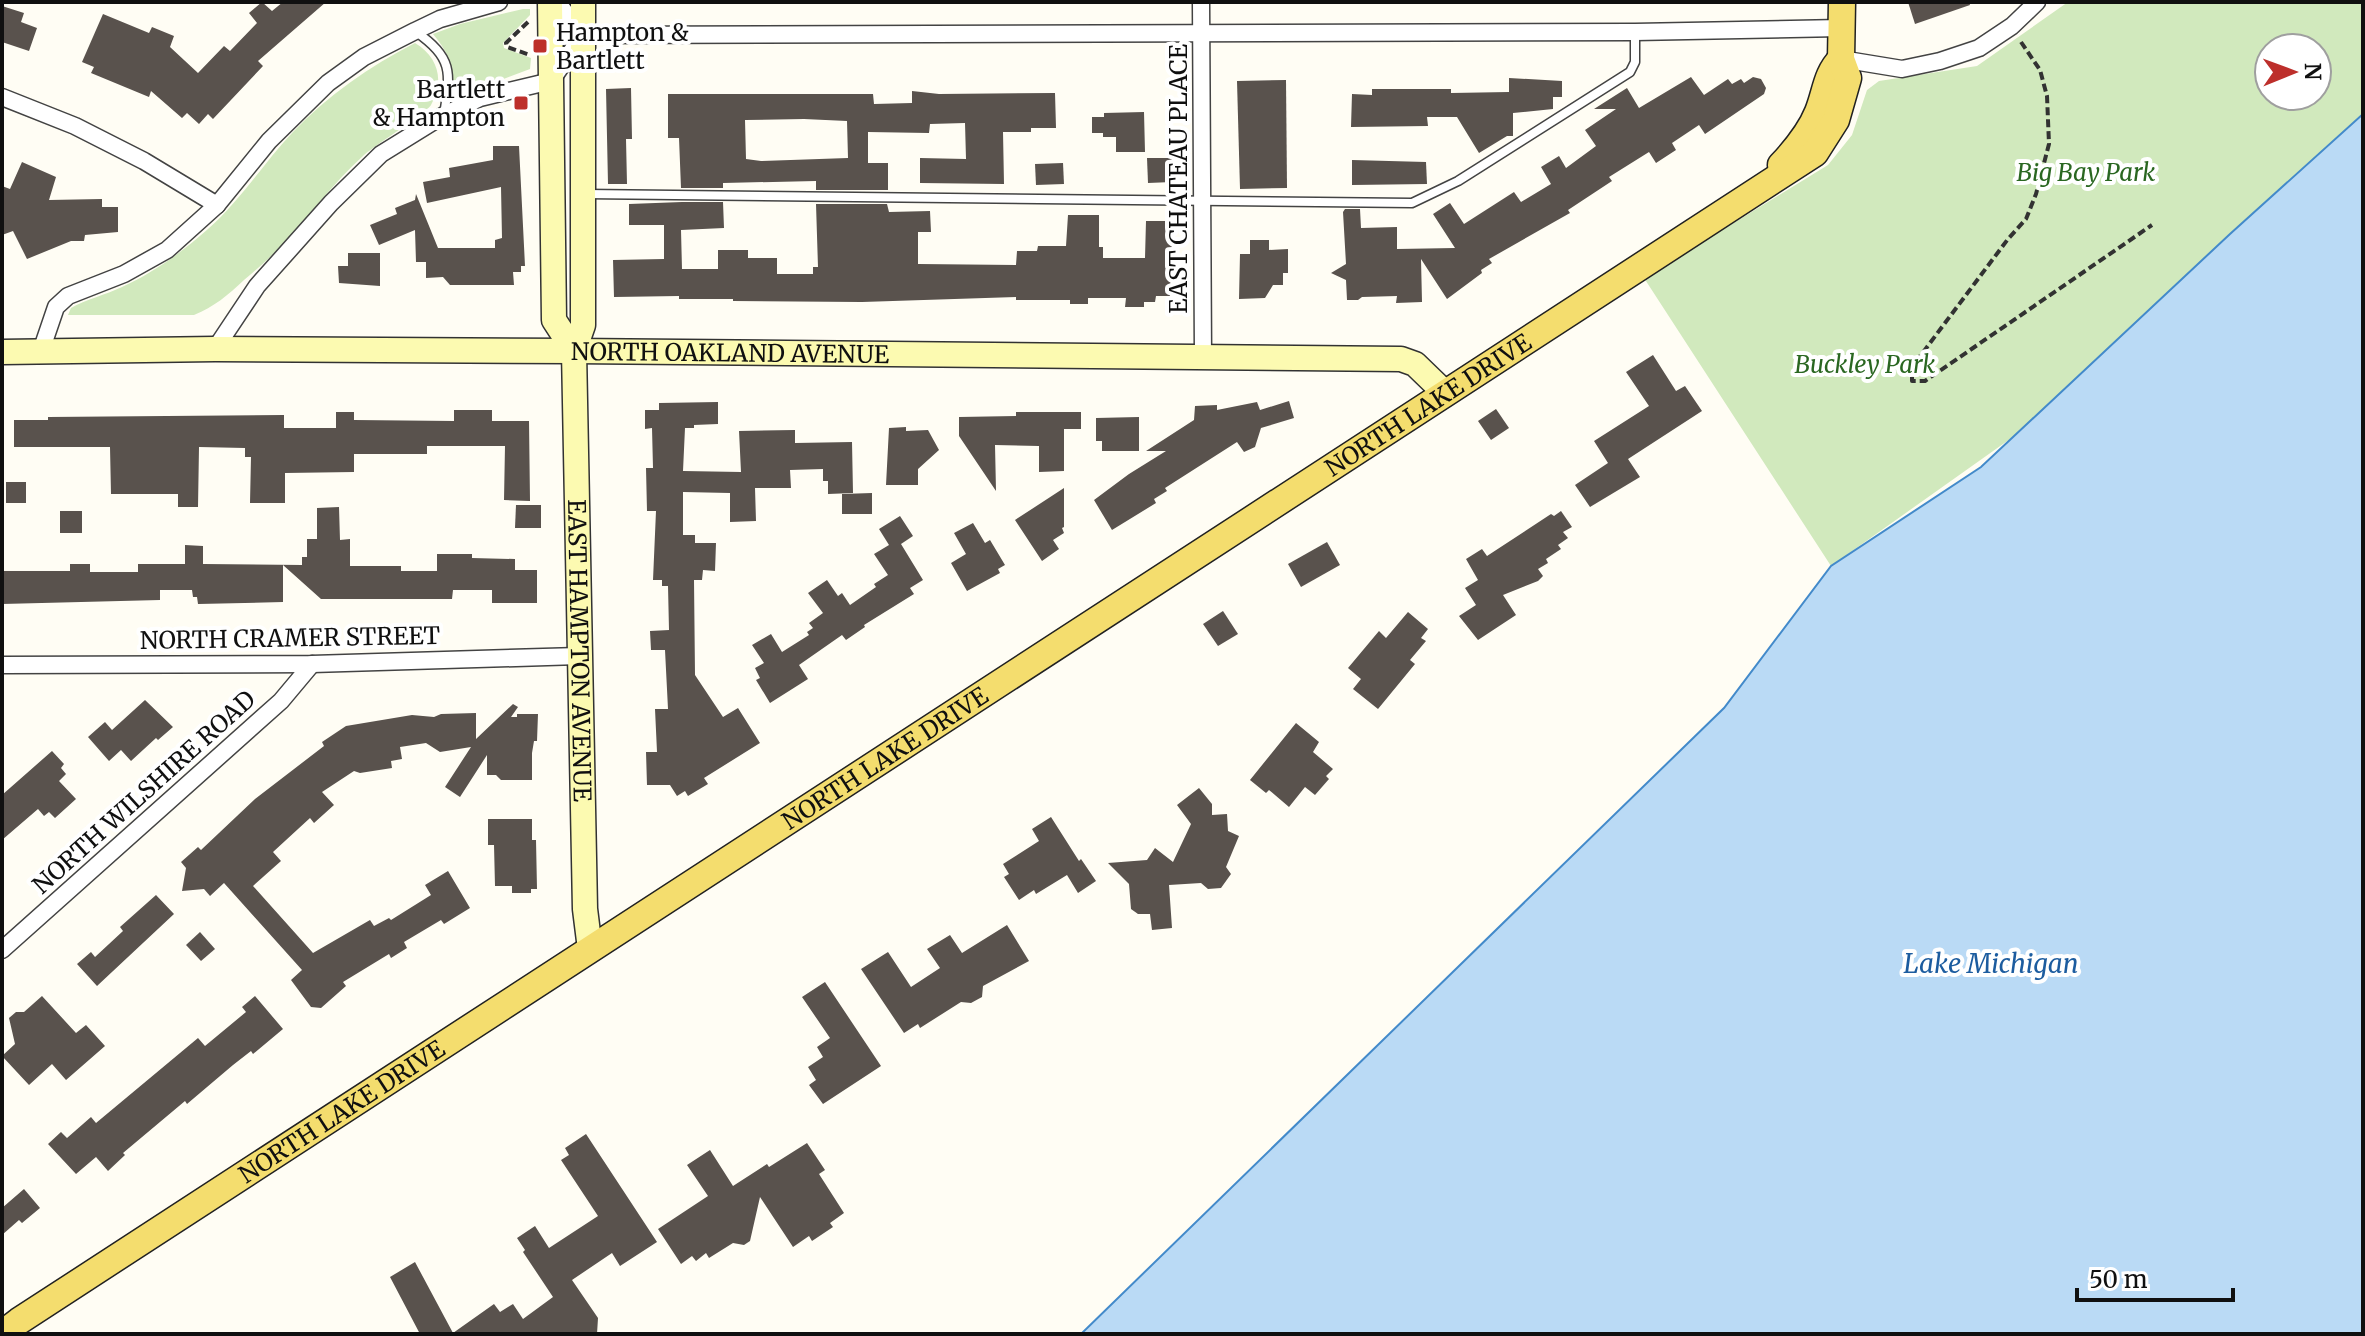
<svg xmlns="http://www.w3.org/2000/svg" width="2365" height="1336" font-family="Merriweather,serif">
  <style>
    .green { fill: #d1e9bd; fill-rule: evenodd }
    .water { fill: #badaf5; stroke: #438aca; stroke-width: 2 }
    .building { fill: #59524d; fill-rule: evenodd }
    .lines { fill: none; stroke-linecap: round; stroke-linejoin: round }
    .service-casing { stroke: #434343; stroke-width: 11 }
    .minor-casing { stroke: #434343; stroke-width: 19 }
    .secondary-casing { stroke: #323232; stroke-width: 27 }
    .primary-casing { stroke: #212121; stroke-width: 29 }
    .path { stroke: #323232; stroke-width: 4; stroke-dasharray: 8 4; stroke-linecap: butt }
    .service { stroke: #fff; stroke-width: 8 }
    .minor { stroke: #fff; stroke-width: 16 }
    .secondary { stroke: #fcfab1; stroke-width: 24 }
    .primary { stroke: #f4dd6e; stroke-width: 26 }
    .poi-dot { fill: #bd2f2b; stroke: #fff; stroke-width: 3 }
    .labels { text-anchor: middle; dominant-baseline: central; stroke-width: 8; stroke-linejoin: round; paint-order: stroke }
    .poi-label { font-size: 24px; fill: #101010; stroke: #fff; text-anchor: start }
    .park-label { font-size: 24px; font-style: italic; fill: #2a6721; stroke: #fff }
    .street-label { font-size: 24px; fill: #101010; stroke: #fff }
    .water-label { font-size: 26px; font-style: italic; fill: #1c5c9f; stroke: #fff }
  </style>
  <rect width="100%" height="100%" fill="#fffdf4"/>
  <g class="green">
    <path d="M2068,2h295v113l-305,290 -227,161 -187,-288 184,-113 24,-30 15,-45 12,-9 98,-15zM2269,48h48v48h-48z"/>
    <path d="M523,9h7v6l-27,28 1,5 27,10 -1,11 -79,30c4,-27 0,-44 -18,-65l27,-10z"/>
    <path d="M415,43c23,14 30,37 16,62 -3,7 -56,40 -68,51 -31,28 -54,61 -83,91 -11,12 -24,23 -36,33 -16,15 -30,27 -50,35h-126l3,-7c16,-9 34,-13 51,-21 31,-14 60,-35 86,-58 32,-28 55,-65 84,-96 35,-37 78,-67 123,-90z"/>
  </g>
  <polygon class="water" points="2363,114 2363,1334 1081,1334 1724,708 1831,566 1981,467 2230,234"/>
  <g class="building">
    <polygon points="262,2 272,11 283,2 326,2 258,61 263,66 213,119 208,114 199,124 187,113 182,118 151,91 149,97 91,73 94,67 82,62 103,14 149,33 152,27 174,36 170,47 198,73 224,46 230,51 257,23 249,13"/>
    <polygon points="1908,2 1969,2 1970,5 1915,24"/>
    <polygon points="2,6 24,13 21,22 37,28 29,51 2,42"/>
    <polygon points="1691,77 1704,95 1728,79 1732,84 1741,79 1744,83 1753,77 1761,79 1766,88 1764,94 1705,134 1699,125 1672,143 1676,150 1656,163 1649,152 1609,177 1612,181 1568,210 1570,213 1489,259 1492,263 1481,270 1482,273 1447,299 1421,259 1422,302 1396,303 1397,296 1362,297 1358,300 1347,300 1346,280 1331,273 1346,264 1343,212 1345,209 1360,209 1361,228 1397,227 1397,249 1455,248 1433,214 1450,203 1464,224 1514,192 1521,202 1551,184 1541,167 1559,156 1566,168 1596,146 1585,130 1616,109 1594,109 1627,88 1639,108"/>
    <polygon points="1509,78 1562,81 1562,97 1553,97 1553,109 1513,113 1513,136 1507,136 1479,153 1457,117 1427,117 1428,126 1351,127 1352,94 1372,95 1372,89 1451,89 1451,93 1509,92"/>
    <polygon points="1286,80 1287,188 1240,189 1237,81"/>
    <polygon points="631,88 632,139 626,139 627,184 608,184 606,89"/>
    <path d="M912,91l27,3 116,-1 1,35h-25v4h-28l1,52 -84,-1v-25l46,1 -1,-36 -35,1 -1,9 -61,-1v31h20v27h-72v-9l-93,2v5h-42l-2,-50h-11v-44h205l1,10 38,-1zM804,119l43,2 1,37 -87,3 -15,-2 -1,-39z"/>
    <polygon points="1144,112 1145,152 1116,152 1116,137 1103,137 1103,133 1092,133 1092,117 1104,117 1104,113"/>
    <polygon points="493,146 519,146 525,266 521,266 521,272 513,272 514,285 450,285 443,277 426,278 426,262 416,262 415,230 379,245 370,225 397,214 395,208 415,200 416,194 438,248 495,248 495,240 502,238 501,187 427,203 423,182 450,177 449,168 493,160"/>
    <polygon points="1147,158 1172,158 1172,182 1148,183"/>
    <polygon points="1352,160 1426,162 1427,184 1352,185"/>
    <polygon points="22,162 56,177 49,200 102,199 102,207 118,207 118,232 85,235 84,241 71,241 27,259 13,231 2,235 2,186 10,189"/>
    <polygon points="1063,163 1064,184 1036,185 1035,164"/>
    <polygon points="682,202 723,202 724,228 681,230 682,269 718,269 718,250 748,250 748,258 777,258 777,274 813,274 813,267 818,267 816,204 887,204 889,212 930,211 931,232 918,232 918,264 1016,265 1017,251 1037,251 1038,246 1066,246 1068,215 1099,215 1099,247 1103,247 1103,258 1145,258 1146,221 1173,221 1170,296 1156,296 1155,302 1144,302 1144,307 1125,307 1126,298 1088,298 1088,304 1070,304 1070,300 1016,300 1016,297 862,302 733,301 733,299 679,299 679,296 614,297 613,260 664,259 664,225 629,225 629,204"/>
    <polygon points="1250,240 1269,240 1269,250 1288,249 1288,273 1283,273 1283,285 1273,285 1265,298 1239,299 1240,254 1250,254"/>
    <polygon points="348,253 380,253 380,286 339,283 338,266 348,266"/>
    <polygon points="1653,355 1676,391 1685,386 1702,411 1628,459 1640,477 1590,507 1575,485 1608,463 1594,441 1649,406 1626,372"/>
    <polygon points="1289,401 1294,418 1261,428 1255,447 1244,452 1237,442 1165,488 1167,491 1154,499 1156,503 1112,530 1094,500 1129,474 1166,451 1146,451 1194,420 1195,406 1217,405 1217,410 1257,402 1260,410"/>
    <polygon points="718,402 718,424 694,425 694,428 685,428 683,471 741,472 739,431 795,430 795,443 852,442 853,493 828,494 828,481 823,481 823,469 790,470 791,488 755,488 756,521 730,522 730,493 683,492 683,535 695,535 695,543 716,543 715,571 703,570 702,580 694,580 695,675 723,717 738,708 760,743 704,778 708,784 688,796 685,791 677,796 670,785 647,785 646,752 657,752 655,709 668,709 665,650 651,650 650,631 669,630 668,586 662,586 662,580 653,580 656,511 647,511 646,468 653,468 652,428 645,429 645,410 659,410 659,403"/>
    <polygon points="1496,409 1509,428 1491,440 1478,421"/>
    <polygon points="454,410 492,410 492,421 529,421 530,501 504,500 505,446 427,446 427,454 354,454 354,472 285,473 285,503 250,503 251,457 245,457 245,448 199,447 198,507 178,507 178,494 111,494 110,447 14,447 14,420 48,420 48,417 284,415 284,428 336,428 336,412 354,412 354,420 454,421"/>
    <polygon points="1016,412 1081,412 1081,429 1064,429 1064,471 1039,472 1039,446 995,445 996,491 959,436 959,417 1016,416"/>
    <polygon points="1139,417 1139,451 1102,451 1102,441 1096,441 1096,418"/>
    <polygon points="906,427 906,431 928,430 939,450 918,469 918,485 886,485 889,428"/>
    <rect x="6" y="482" width="20" height="21"/>
    <polygon points="1064,488 1064,527 1062,528 1064,533 1053,540 1059,549 1042,561 1015,520"/>
    <polygon points="872,493 872,514 842,514 842,494"/>
    <polygon points="516,505 541,505 541,528 515,528"/>
    <polygon points="339,507 340,540 350,539 350,566 401,566 401,571 437,571 437,554 472,554 472,558 515,559 515,570 537,570 537,603 492,603 492,590 453,590 452,599 321,599 283,565 283,602 198,604 197,597 193,597 192,590 160,590 160,600 2,604 2,571 70,571 70,564 90,564 90,572 138,572 138,564 185,564 185,545 203,546 203,564 302,565 302,557 307,557 307,539 317,539 317,508"/>
    <rect x="60" y="511" width="22" height="22"/>
    <polygon points="1561,511 1572,527 1563,532 1568,538 1558,545 1561,549 1546,559 1548,563 1538,569 1543,576 1538,581 1503,595 1516,615 1478,640 1459,616 1476,605 1465,588 1478,580 1466,559 1482,549 1487,556 1551,514 1554,516"/>
    <polygon points="900,516 913,536 901,544 923,580 910,588 914,594 864,625 865,627 846,640 842,635 799,665 808,679 770,703 756,680 760,678 755,668 764,663 752,645 771,634 782,652 809,635 807,632 813,628 809,623 823,613 808,593 827,580 838,596 842,593 850,605 876,587 874,584 888,575 874,554 889,545 879,529"/>
    <polygon points="973,523 985,543 990,540 1005,565 998,569 1000,573 967,591 951,563 966,554 954,533"/>
    <polygon points="1327,542 1340,565 1301,587 1288,564"/>
    <polygon points="1223,611 1238,634 1218,646 1203,624"/>
    <polygon points="1408,612 1428,629 1421,638 1426,641 1410,660 1415,664 1378,709 1353,689 1361,679 1348,668 1379,631 1386,638"/>
    <polygon points="145,700 173,727 158,740 156,738 131,761 121,750 109,761 88,737 105,722 112,730"/>
    <polygon points="513,704 518,707 511,717 517,717 517,714 538,714 537,741 534,741 532,753 532,780 501,780 496,775 487,775 487,755 460,797 445,787 471,747 440,752 426,743 400,747 402,759 391,761 392,768 360,773 354,771 322,792 334,805 314,823 310,818 273,852 281,861 253,886 313,953 370,920 374,926 389,918 391,920 431,895 425,885 448,871 470,908 444,924 441,920 404,942 407,948 391,958 389,954 343,982 346,986 321,1008 311,1007 291,980 302,970 224,883 210,896 204,889 182,891 186,868 181,862 198,847 201,850 255,799 324,746 322,742 346,726 412,715 434,717 441,714 476,713 476,739"/>
    <polygon points="1296,723 1319,742 1313,752 1333,769 1326,776 1329,779 1315,795 1305,787 1289,807 1269,790 1266,793 1250,780"/>
    <polygon points="52,751 64,764 61,768 66,774 59,781 76,799 55,818 49,812 44,816 38,809 2,840 2,795"/>
    <polygon points="1199,788 1212,804 1212,815 1227,814 1228,831 1239,836 1226,867 1231,874 1221,888 1208,889 1201,883 1169,885 1172,928 1152,930 1150,914 1138,914 1131,909 1129,884 1108,863 1147,860 1155,848 1173,862 1191,824 1177,805"/>
    <polygon points="1051,817 1079,861 1081,859 1096,881 1078,893 1067,875 1036,894 1034,890 1019,900 1004,877 1009,874 1003,864 1039,841 1032,829"/>
    <polygon points="488,819 532,819 532,840 536,840 537,889 531,889 531,893 512,893 512,886 495,886 494,845 488,845"/>
    <polygon points="156,895 174,914 97,986 77,964 91,952 95,957 123,931 120,927"/>
    <polygon points="1007,925 1029,961 983,986 982,997 971,1003 961,1002 920,1028 918,1024 904,1033 861,969 888,952 911,987 940,968 927,949 950,935 962,953"/>
    <polygon points="200,932 215,949 201,961 186,945"/>
    <polygon points="825,982 881,1066 823,1104 809,1085 816,1080 808,1067 823,1057 817,1047 830,1038 802,997"/>
    <polygon points="42,996 76,1033 86,1025 105,1046 66,1080 52,1064 29,1085 2,1056 15,1044 9,1018 16,1012 24,1012"/>
    <polygon points="255,996 283,1029 253,1054 251,1051 233,1065 187,1104 185,1101 123,1153 125,1155 108,1171 96,1157 76,1174 48,1144 61,1132 67,1138 91,1117 96,1123 198,1038 205,1046 246,1012 242,1007"/>
    <polygon points="586,1134 657,1242 620,1266 612,1253 572,1280 598,1318 597,1334 420,1334 390,1277 415,1262 453,1333 494,1304 500,1312 513,1304 523,1319 553,1297 523,1252 525,1250 517,1238 535,1226 549,1248 598,1216 561,1160 569,1155 565,1148"/>
    <polygon points="807,1143 825,1170 819,1174 844,1213 830,1223 833,1227 812,1241 809,1236 793,1247 760,1197 750,1241 744,1245 733,1243 709,1258 706,1253 696,1261 692,1256 681,1264 658,1229 708,1196 687,1165 710,1150 733,1186 767,1164 769,1167"/>
    <polygon points="24,1189 40,1208 22,1223 19,1220 2,1235 2,1208"/>
  </g>
  <g class="lines">
    <g class="service-casing">
      <g id="service">
        <path d="M415,31c38,27 36,40 29,84"/>
        <polyline points="585,194 1412,203 1458,181 1630,72 1635,62 1635,33"/>
      </g>
    </g>
    <g class="minor-casing">
      <g id="minor">
        <polyline points="557,2 583,35"/>
        <polyline points="1201,2 1203,356"/>
        <polyline points="583,35 1635,32 1841,28"/>
        <polyline points="1841,59 1902,69 1940,61 1979,48 2012,26 2037,2"/>
        <polyline points="2,97 75,126 144,161 217,205"/>
        <polyline points="215,349 257,286 331,203 381,154 444,115 480,98 551,81 582,36"/>
        <polyline points="41,351 56,307 68,296 124,274 167,250 217,205 269,141 328,83 364,57 415,31 440,19 499,2"/>
        <polyline points="2,665 312,664 579,656"/>
        <polyline points="2,950 281,701 312,664"/>
      </g>
    </g>
    <g class="secondary-casing">
      <g id="secondary">
        <polyline points="550,2 554,320 574,351"/>
        <path id="s1" d="M583,2v323l-9,26 11,558 5,40"/>
        <path id="s2" d="M2,352l213,-3 359,2 827,8 14,5 30,29"/>
      </g>
    </g>
    <g class="primary-casing">
      <g id="primary">
        <path d="M1781,165c15,-16 29,-33 37,-53 8,-20 8,-38 23,-53"/>
        <path id="s3" d="M2,1334l17,-13 1796,-1168 21,-33 12,-42 -7,-19 1,-57"/>
      </g>
    </g>
    <g class="path">
      <polyline points="528,22 506,43 507,47 530,55"/>
      <polyline points="2021,42 2040,70 2047,96 2049,144 2036,194 2026,219 2008,239 1912,367 1912,381 1925,381 2152,225"/>
    </g>
    <use href="#service" class="service"/>
    <use href="#minor" class="minor"/>
    <use href="#secondary" class="secondary"/>
    <use href="#primary" class="primary"/>
  </g>
  <g class="poi-dot">
    <rect x="532" y="38" width="16" height="16" rx="4"/>
    <rect x="513" y="95" width="16" height="16" rx="4"/>
  </g>
  <g class="labels">
    <g class="poi-label">
      <text x="556" y="32">Hampton &amp;<tspan x="556" dy="28">Bartlett</tspan></text>
      <text x="505" y="89" text-anchor="end">Bartlett<tspan x="505" dy="28">&amp; Hampton</tspan></text>
    </g>
    <g class="park-label">
      <text x="2086" y="172">Big Bay Park</text>
      <text x="1865" y="364">Buckley Park</text>
    </g>
    <g class="street-label">
      <text transform="translate(1178 179) rotate(-90)">EAST CHATEAU PLACE</text>
      <text stroke="none"><textPath href="#s2" startOffset="728">NORTH OAKLAND AVENUE</textPath></text>
      <text stroke="none"><textPath href="#s3" startOffset="1702">NORTH LAKE DRIVE</textPath></text>
      <text transform="translate(290 638) rotate(-1)">NORTH CRAMER STREET</text>
      <text stroke="none"><textPath href="#s1" startOffset="650">EAST HAMPTON AVENUE</textPath></text>
      <text stroke="none"><textPath href="#s3" startOffset="1054">NORTH LAKE DRIVE</textPath></text>
      <text transform="translate(144 792) rotate(-42)">NORTH WILSHIRE ROAD</text>
      <text stroke="none"><textPath href="#s3" startOffset="406">NORTH LAKE DRIVE</textPath></text>
    </g>
    <g class="water-label">
      <text x="1991" y="963">Lake Michigan</text>
    </g>
  </g>
  <rect width="2365" height="1336" fill="none" stroke="#101010" stroke-width="8"/>
  <g transform="translate(2293 72) rotate(89)"><circle r="38" fill="#ffffff" stroke="#9f9f9f" stroke-width="2"/>
  <path d="M0-6L14 30L0 20L-14 30Z" fill="#bd2f2b"/>
  <text y="-12" font-size="22" font-weight="bold" text-anchor="middle" fill="#101010">N</text>
  </g>
  <path d="M2077 1288v12h156v-12" fill="none" stroke="#101010" stroke-width="4"/>
  <text x="2089" y="1288" font-size="24" fill="#101010" stroke="#ffffff" stroke-width="6" paint-order="stroke">50 m</text>
</svg>
